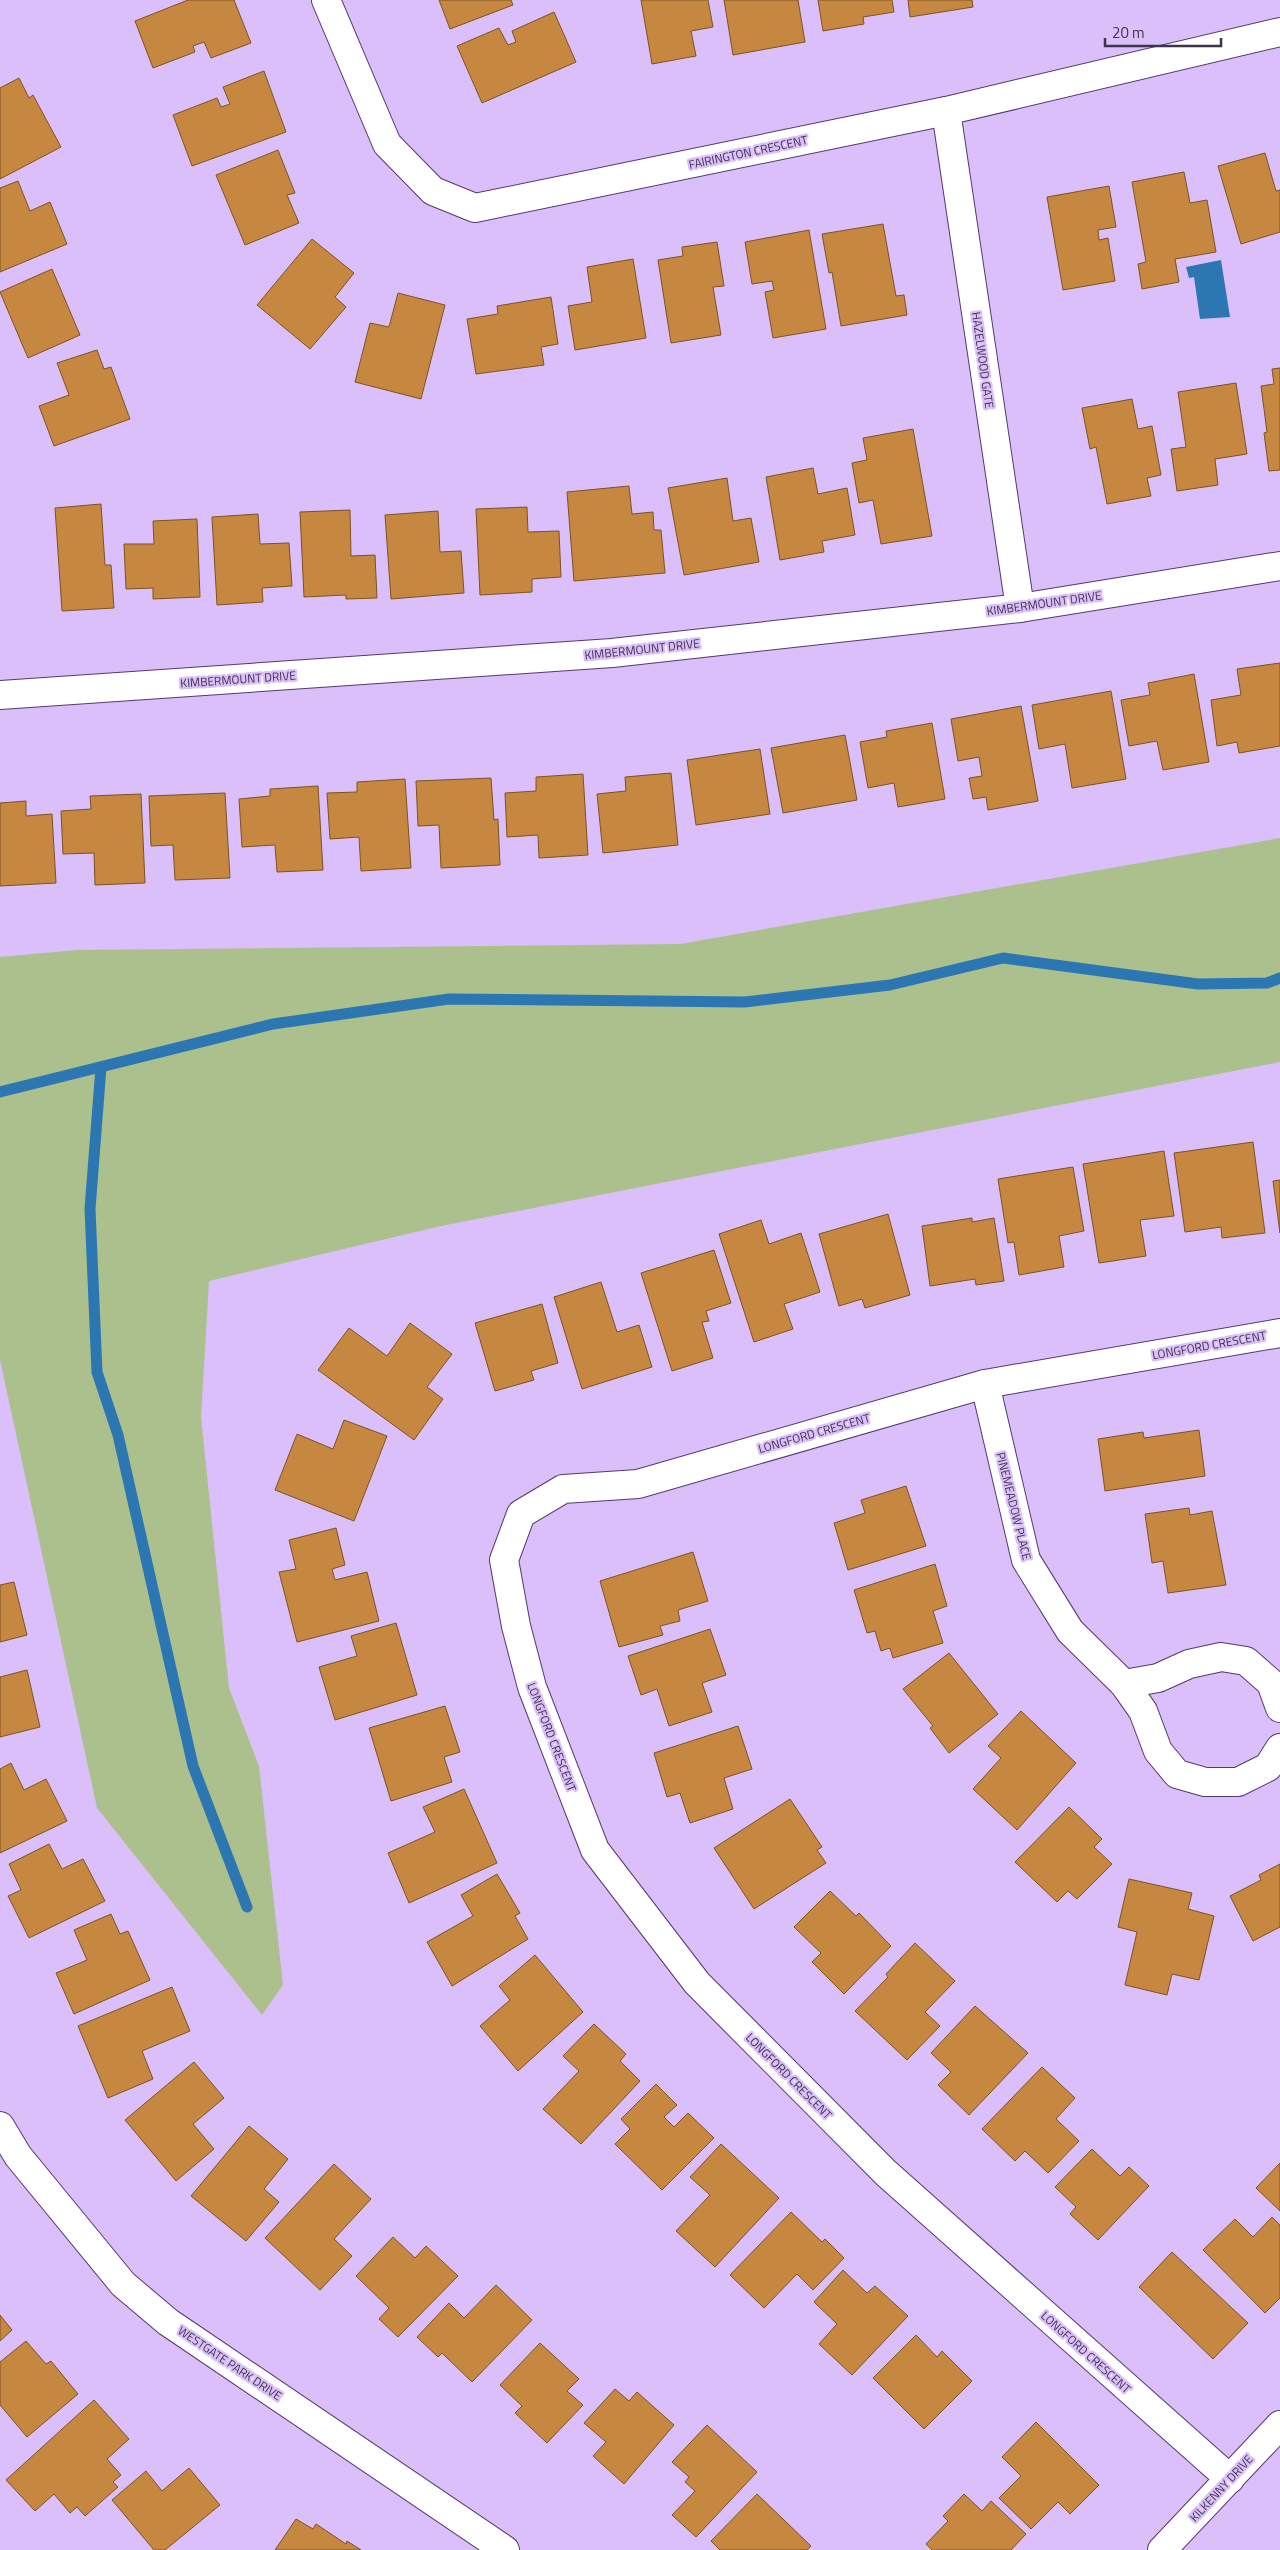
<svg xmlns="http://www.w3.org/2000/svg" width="1280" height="2550" font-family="'Titillium Web',sans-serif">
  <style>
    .green { fill: #acc08d }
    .water { fill: #2c77b1 }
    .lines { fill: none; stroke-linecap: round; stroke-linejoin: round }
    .stream { stroke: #2c77b1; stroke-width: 11 }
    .building { fill: #c68741; stroke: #7d5221 }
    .minor-casing { stroke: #533a6c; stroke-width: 30 }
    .minor { stroke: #fff; stroke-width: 28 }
    .labels { text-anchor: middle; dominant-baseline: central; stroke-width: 4.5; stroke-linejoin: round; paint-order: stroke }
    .street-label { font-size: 12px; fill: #3e334a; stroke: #dbbffa }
  </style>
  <rect width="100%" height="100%" fill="#dbbffa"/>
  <polygon class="green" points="1280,838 1280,1062 441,1226 209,1281 201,1417 229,1688 259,1766 283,1985 262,2015 97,1808 0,1360 0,957 77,950 680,944"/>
  <polygon class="water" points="1221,260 1230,317 1200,319 1194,277 1189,278 1186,267"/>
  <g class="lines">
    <g class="stream">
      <polyline points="101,1067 90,1209 97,1372 118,1435 193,1766 247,1907"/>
      <polyline points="0,1092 273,1024 449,999 745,1002 890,985 1003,958 1198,984 1267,983 1280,978"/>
    </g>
  </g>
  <g class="building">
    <polygon points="188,0 234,0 251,43 211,58 204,42 193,46 195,52 153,68 135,21"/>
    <polygon points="439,0 511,0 513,5 450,29"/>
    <polygon points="641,0 708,0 713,27 691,31 696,56 652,64"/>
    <polygon points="724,0 798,0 805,42 733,55"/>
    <polygon points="818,0 892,0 894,12 863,17 864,24 823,31"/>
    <polygon points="908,0 972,0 973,7 910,17"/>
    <polygon points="554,12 576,62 482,103 457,46 499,28 508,45 516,42 512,31"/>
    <polygon points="264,71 286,132 192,166 173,115 217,98 221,107 230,104 223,87"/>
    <polygon points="19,78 29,98 33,95 61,147 0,179 0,88"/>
    <polygon points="278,150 295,193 287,195 299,223 245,245 216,175"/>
    <polygon points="1265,153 1276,191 1280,190 1280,232 1241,244 1218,166"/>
    <polygon points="1184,172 1190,203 1207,200 1216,252 1175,259 1179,282 1142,289 1138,264 1146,262 1132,182"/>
    <polygon points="18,181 30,211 50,202 67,244 0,272 0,188"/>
    <polygon points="1109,186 1116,227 1098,230 1099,240 1108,238 1115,281 1063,290 1047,197"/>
    <polygon points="883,224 896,296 904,295 907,315 841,326 832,272 829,273 822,234"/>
    <polygon points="809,230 826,329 773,338 765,292 774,290 772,281 752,284 745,242"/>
    <polygon points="312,239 354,273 335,297 346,307 310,349 257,305"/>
    <polygon points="717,242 724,286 713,287 721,335 671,343 658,260 683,256 682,247"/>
    <polygon points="633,259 646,338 575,350 568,306 592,302 587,267"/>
    <polygon points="52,269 80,335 28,358 0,292"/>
    <polygon points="398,293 445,305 421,399 355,382 370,323 389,327"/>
    <polygon points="551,297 558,344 541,347 544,365 476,374 467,319 498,314 497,306"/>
    <polygon points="97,350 104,369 111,367 130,419 54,446 39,406 69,395 57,363"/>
    <polygon points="1280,368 1280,470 1269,471 1264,433 1267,432 1261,386 1274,384 1272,369"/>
    <polygon points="1236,383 1247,454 1215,459 1218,485 1177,491 1171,449 1186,447 1178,392"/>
    <polygon points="1132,399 1138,429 1152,426 1161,475 1147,478 1151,496 1107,504 1096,447 1090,449 1082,408"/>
    <polygon points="913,429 932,536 881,544 873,500 859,503 852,463 867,460 863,438"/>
    <polygon points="813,468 818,494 847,488 855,535 822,541 824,552 780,560 766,477"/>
    <polygon points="727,478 733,521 751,518 759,562 684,575 668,488"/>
    <polygon points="629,486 632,514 653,512 654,530 661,530 665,573 574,581 567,492"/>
    <polygon points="101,504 105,565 111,565 114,608 62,611 55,508"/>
    <polygon points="527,507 528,532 559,531 561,577 532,579 532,592 480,595 476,509"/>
    <polygon points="350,510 351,556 375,555 377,598 346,599 346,595 304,597 300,512"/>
    <polygon points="438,511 440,552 461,551 464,593 391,599 385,515"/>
    <polygon points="258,514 260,544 289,543 292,586 262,588 263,602 217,605 212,517"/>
    <polygon points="197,519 200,597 153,599 153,588 126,589 124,544 154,544 153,521"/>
    <polygon points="1280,663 1280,746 1239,753 1237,742 1217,746 1211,700 1241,695 1237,669"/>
    <polygon points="1194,674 1209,762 1163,770 1157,741 1129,746 1121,700 1150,695 1148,683"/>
    <polygon points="1111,691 1126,779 1072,788 1065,744 1039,749 1032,705"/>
    <polygon points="1021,706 1038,801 988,810 986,797 973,799 969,778 982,776 979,757 958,761 951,719"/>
    <polygon points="932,723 945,799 898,807 894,783 868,788 860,742 887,737 886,731"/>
    <polygon points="845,735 857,800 783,813 771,748"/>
    <polygon points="760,749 770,814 696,825 687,760"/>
    <polygon points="671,773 678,845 603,853 597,794 626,791 625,777"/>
    <polygon points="583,774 588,855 539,858 538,835 507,837 505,793 536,791 536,777"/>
    <polygon points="491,778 494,820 498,819 500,865 441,868 439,825 418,826 416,781"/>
    <polygon points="405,779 411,868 361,871 359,837 330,839 327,793 357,792 357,782"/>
    <polygon points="318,786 323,870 277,872 275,845 242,847 239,799 270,796 270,789"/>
    <polygon points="225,793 230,878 175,880 173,845 151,846 149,796"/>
    <polygon points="141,794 145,883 95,885 94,853 63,854 61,811 91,809 90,796"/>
    <polygon points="26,801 26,816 52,814 56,883 0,886 0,803"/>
    <polygon points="1253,1142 1265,1233 1222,1238 1221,1227 1185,1232 1174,1153"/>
    <polygon points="1164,1151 1174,1216 1140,1220 1146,1256 1099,1263 1083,1164"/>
    <polygon points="1073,1167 1084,1231 1059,1236 1064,1267 1019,1275 1014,1242 1008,1243 998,1179"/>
    <polygon points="1280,1180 1280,1233 1273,1181"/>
    <polygon points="888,1214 910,1295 865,1308 862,1299 839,1306 819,1234"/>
    <polygon points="972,1218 972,1222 994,1218 1004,1281 976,1285 975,1279 930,1286 922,1226"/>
    <polygon points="761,1220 769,1244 801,1233 820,1292 784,1304 793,1329 754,1342 719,1234"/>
    <polygon points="714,1250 731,1303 706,1311 709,1321 702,1322 713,1358 672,1371 641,1273"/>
    <polygon points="601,1282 617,1332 639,1325 652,1367 582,1389 554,1297"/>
    <polygon points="542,1304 558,1363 531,1371 534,1380 495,1391 475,1323"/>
    <polygon points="410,1323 452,1354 427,1387 443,1399 414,1440 318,1370 349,1328 387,1356"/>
    <polygon points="344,1420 387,1436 354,1521 275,1490 297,1434 333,1449"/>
    <polygon points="1199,1430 1205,1476 1105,1491 1098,1439 1143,1432 1144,1438"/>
    <polygon points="906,1486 926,1546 848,1570 834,1523 865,1513 861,1500"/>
    <polygon points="1189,1508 1190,1515 1212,1511 1226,1585 1168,1593 1163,1561 1152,1563 1145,1514"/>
    <polygon points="336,1528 345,1565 332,1569 335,1580 367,1572 379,1621 297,1642 279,1572 296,1569 289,1540"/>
    <polygon points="693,1552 708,1601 678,1610 680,1621 660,1626 663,1635 619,1647 600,1581"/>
    <polygon points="935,1564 947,1606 933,1611 943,1643 893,1658 890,1648 881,1651 875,1631 867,1633 854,1590"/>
    <polygon points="14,1582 27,1635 0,1642 0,1585"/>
    <polygon points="396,1623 417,1695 335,1720 319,1667 357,1656 351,1636"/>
    <polygon points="710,1629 726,1675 702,1683 712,1712 669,1726 657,1689 641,1695 628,1656"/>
    <polygon points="949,1653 998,1714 949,1753 930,1728 933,1726 903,1689"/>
    <polygon points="27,1670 40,1727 0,1737 0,1677"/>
    <polygon points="445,1706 460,1752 444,1757 452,1782 391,1801 369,1728"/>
    <polygon points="1021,1711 1076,1763 1017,1830 973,1789 1001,1758 988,1746"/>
    <polygon points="738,1726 752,1769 724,1778 733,1809 690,1823 680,1793 667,1797 654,1753"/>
    <polygon points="11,1763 24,1790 46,1779 67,1821 0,1853 0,1769"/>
    <polygon points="464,1789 497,1863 409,1903 388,1853 435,1832 423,1807"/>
    <polygon points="790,1799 822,1847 817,1850 826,1863 754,1909 714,1848"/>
    <polygon points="1069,1807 1102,1839 1094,1847 1112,1864 1077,1899 1068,1891 1057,1902 1015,1862"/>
    <polygon points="49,1844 62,1869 83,1859 105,1901 29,1938 8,1896 21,1890 9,1864"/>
    <polygon points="1280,1864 1280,1927 1253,1941 1230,1896 1261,1880 1259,1875"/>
    <polygon points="497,1874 520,1913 515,1916 528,1939 452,1986 427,1942 473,1916 461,1895"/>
    <polygon points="1129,1879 1192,1893 1188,1909 1214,1916 1199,1980 1172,1974 1167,1995 1125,1985 1137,1932 1118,1927"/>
    <polygon points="830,1891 856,1916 859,1913 891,1946 844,1994 812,1962 821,1953 794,1927"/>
    <polygon points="111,1914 120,1934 128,1931 150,1980 74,2014 56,1973 87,1960 74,1930"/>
    <polygon points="915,1943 955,1981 925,2012 940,2026 907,2060 855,2011 888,1977 886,1974"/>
    <polygon points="535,1955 583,2012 518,2071 480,2026 510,2000 499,1986"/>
    <polygon points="172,1987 190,2031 142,2051 153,2079 108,2098 78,2026"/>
    <polygon points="975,2006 1028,2053 969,2115 938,2085 951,2072 931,2053"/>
    <polygon points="594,2024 626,2054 620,2061 640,2081 581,2144 543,2109 579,2071 563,2056"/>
    <polygon points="194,2062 224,2098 193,2124 214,2149 176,2181 125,2120"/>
    <polygon points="1042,2067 1075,2098 1056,2119 1079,2141 1048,2173 1025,2151 1015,2161 982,2129"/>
    <polygon points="656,2084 677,2105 664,2117 674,2127 688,2113 714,2138 662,2190 615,2144 630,2129 621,2119"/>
    <polygon points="249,2126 288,2159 264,2189 279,2202 246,2241 191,2196"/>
    <polygon points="721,2144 779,2198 715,2267 676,2231 710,2195 690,2177"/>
    <polygon points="1092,2149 1120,2176 1129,2167 1149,2186 1098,2240 1070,2214 1076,2207 1055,2187"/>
    <polygon points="1280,2163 1280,2211 1256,2188"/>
    <polygon points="334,2164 371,2199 334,2239 352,2256 320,2290 265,2238"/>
    <polygon points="791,2212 822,2242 825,2239 844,2258 813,2290 797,2274 764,2308 730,2275"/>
    <polygon points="1272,2217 1280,2225 1280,2298 1265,2313 1203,2250 1235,2219 1253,2237"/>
    <polygon points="393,2237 415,2258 426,2246 458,2276 398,2337 379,2319 389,2308 356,2276"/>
    <polygon points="1172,2252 1248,2323 1213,2359 1139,2287"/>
    <polygon points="843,2270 867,2293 875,2286 908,2316 852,2375 819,2344 837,2324 814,2302"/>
    <polygon points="496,2285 532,2320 472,2382 442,2353 438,2357 417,2337 449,2303 464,2318"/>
    <polygon points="0,2315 12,2330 0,2341"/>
    <polygon points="916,2335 937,2357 942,2351 972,2381 924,2429 873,2378"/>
    <polygon points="26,2341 46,2364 51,2361 78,2394 27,2437 0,2405 0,2362"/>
    <polygon points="540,2343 579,2379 567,2391 583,2405 547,2443 515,2413 522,2406 500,2385"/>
    <polygon points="615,2389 629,2401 637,2392 674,2425 624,2484 593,2456 606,2442 584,2423"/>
    <polygon points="94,2400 129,2439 107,2459 121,2475 113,2482 118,2487 85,2516 77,2507 70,2513 54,2494 35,2511 6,2480"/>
    <polygon points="1036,2422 1099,2485 1070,2514 1058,2502 1031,2529 999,2498 1021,2476 1002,2457"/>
    <polygon points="707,2425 757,2472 696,2537 672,2515 695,2491 685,2482 689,2477 672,2462"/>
    <polygon points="189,2468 220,2505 165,2550 154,2550 112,2500 146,2471 162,2491"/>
    <polygon points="757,2494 811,2546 807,2550 720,2550 711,2541"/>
    <polygon points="964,2494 982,2511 991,2501 1026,2534 1011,2550 932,2550 926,2544 948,2521 943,2516"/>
    <polygon points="296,2519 313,2529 316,2524 346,2544 347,2541 361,2550 275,2550"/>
  </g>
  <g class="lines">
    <g class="minor-casing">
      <g id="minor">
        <polyline points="326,0 387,144 433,191 475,208 946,111 1280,32"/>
        <polyline points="946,111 1020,608"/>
        <polyline points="0,695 612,653 1020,608 1280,566"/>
        <polyline points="985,1384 1026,1560 1070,1631 1124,1684 1143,1711 1158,1751 1177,1774 1205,1782 1238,1782 1268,1767 1280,1748"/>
        <polyline points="1124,1684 1158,1678 1189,1664 1221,1657 1246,1661 1271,1683 1280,1708"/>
        <polyline points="0,2126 18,2156 123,2284 168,2322 505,2550"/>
        <polyline points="1230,2479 886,2173 697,1983 595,1850 532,1687 516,1626 504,1560 521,1514 563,1489 638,1484 985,1384 1280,1333"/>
        <polyline points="1162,2550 1280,2425"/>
      </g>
    </g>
    <use href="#minor" class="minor"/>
  </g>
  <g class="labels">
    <g class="street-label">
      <text transform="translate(748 152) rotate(-12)">FAIRINGTON CRESCENT</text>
      <text transform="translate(983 360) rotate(82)">HAZELWOOD GATE</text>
      <text transform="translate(1044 603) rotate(-8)">KIMBERMOUNT DRIVE</text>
      <text transform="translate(642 649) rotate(-6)">KIMBERMOUNT DRIVE</text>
      <text transform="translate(238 679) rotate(-4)">KIMBERMOUNT DRIVE</text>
      <text transform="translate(1209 1345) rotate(-10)">LONGFORD CRESCENT</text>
      <text transform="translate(814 1433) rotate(-16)">LONGFORD CRESCENT</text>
      <text transform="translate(1014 1506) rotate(76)">PINEMEADOW PLACE</text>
      <text transform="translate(552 1737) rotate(69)">LONGFORD CRESCENT</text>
      <text transform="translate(789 2076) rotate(45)">LONGFORD CRESCENT</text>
      <text transform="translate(1086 2352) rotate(42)">LONGFORD CRESCENT</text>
      <text transform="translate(230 2363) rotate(34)">WESTGATE PARK DRIVE</text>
      <text transform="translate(1221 2488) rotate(-47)">KILKENNY DRIVE</text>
    </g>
  </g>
  <path d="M1105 38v8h116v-8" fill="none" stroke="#3e334a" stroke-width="2.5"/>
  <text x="1112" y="38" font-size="15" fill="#3e334a" stroke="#dbbffa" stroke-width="4" paint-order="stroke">20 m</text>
</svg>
